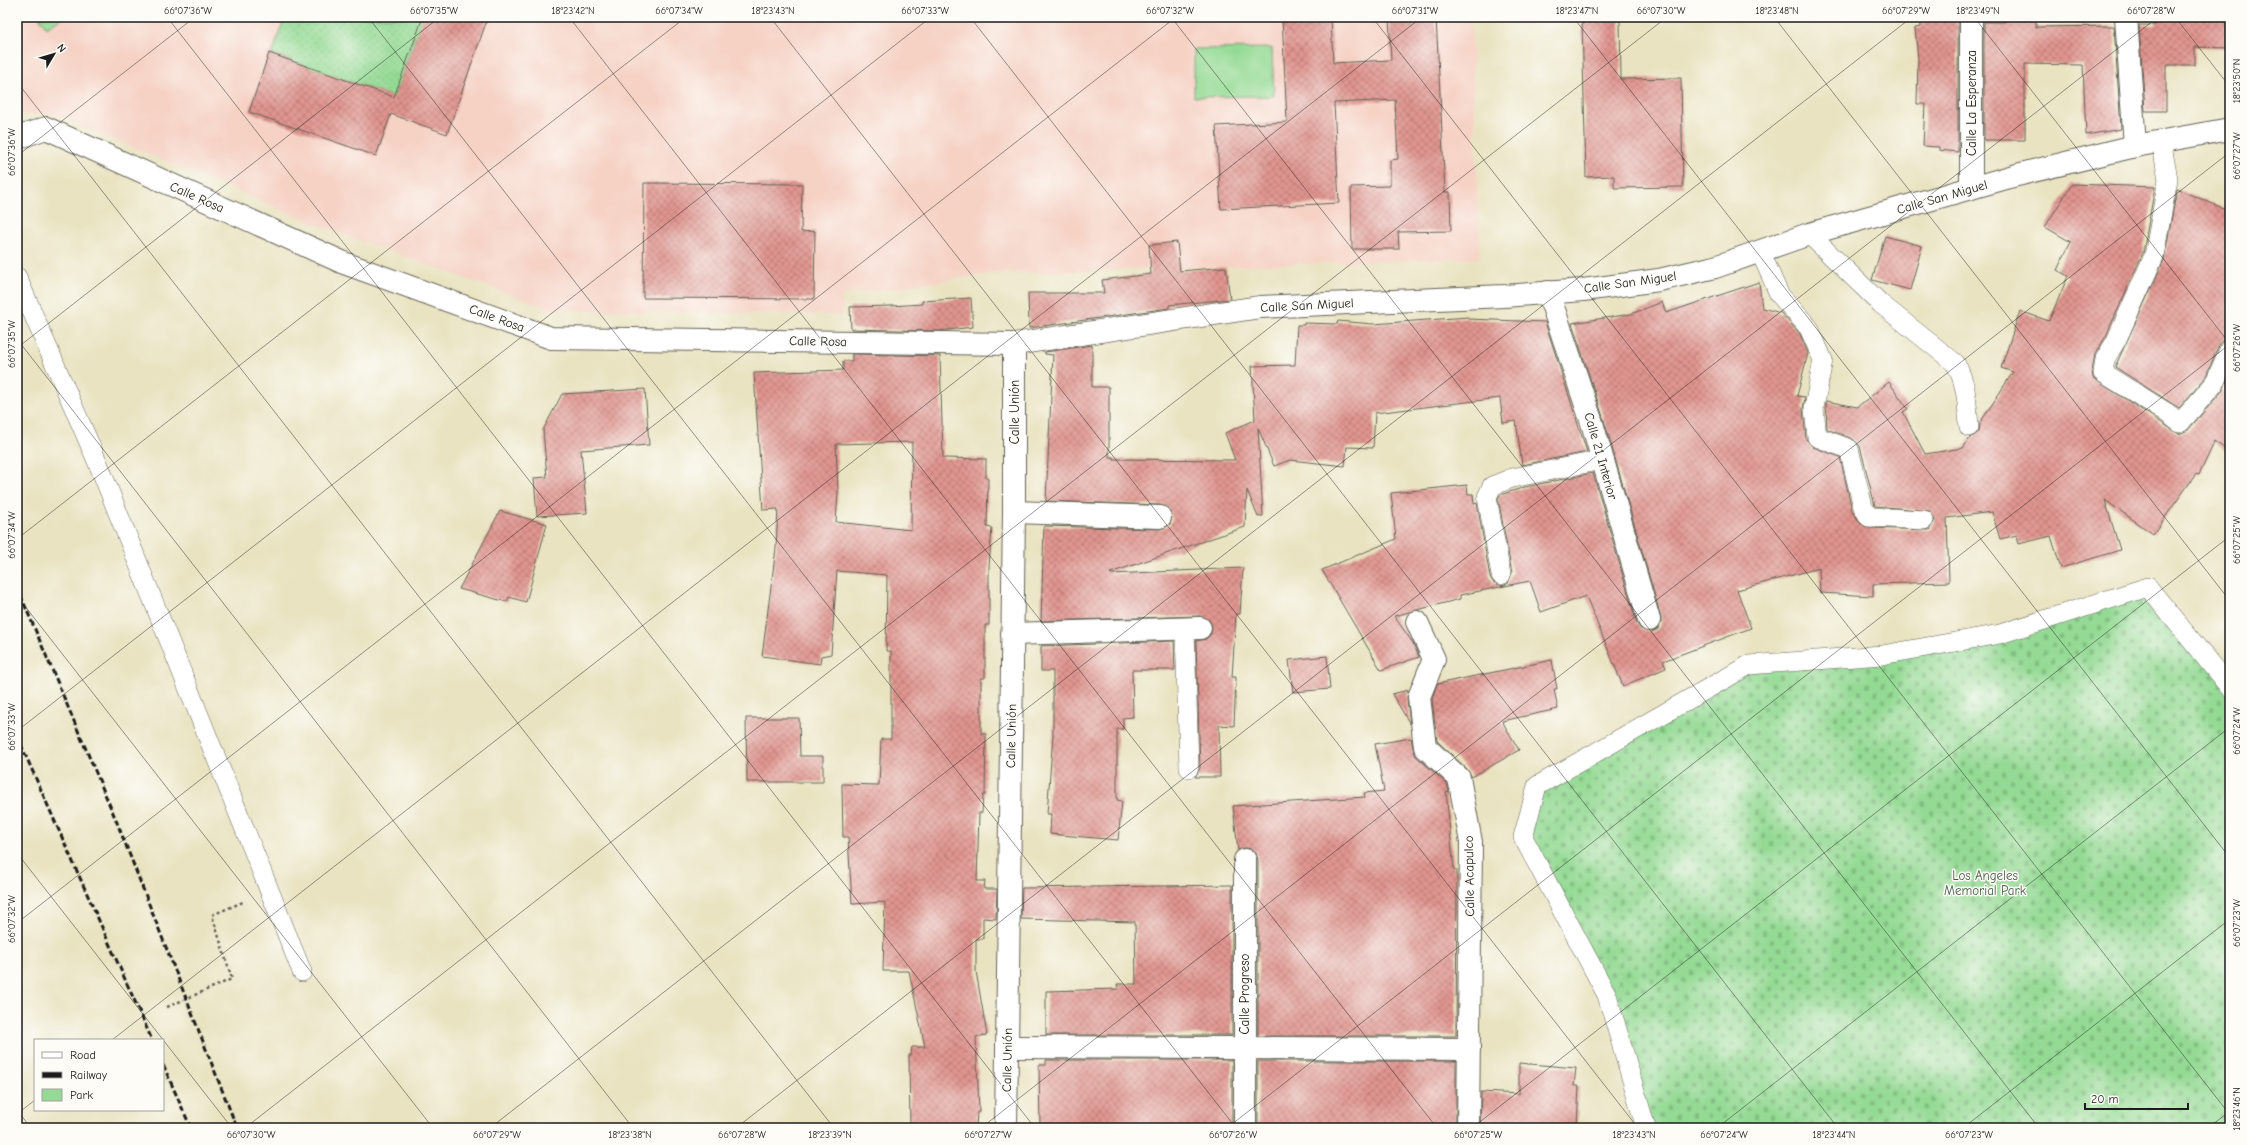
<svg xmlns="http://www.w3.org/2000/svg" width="2247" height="1145" font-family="'Comic Neue',sans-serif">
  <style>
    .built { fill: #f6d2c5 }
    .grass { fill: url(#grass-dots); stroke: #587b58 }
    .cemetery { fill: url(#cemetery-stones); stroke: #587b58 }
    .park { fill: #94da94; stroke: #587b58 }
    .building { fill: url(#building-cross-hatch); fill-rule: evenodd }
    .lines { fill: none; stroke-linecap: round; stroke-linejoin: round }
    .service-casing { stroke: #646256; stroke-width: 20 }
    .minor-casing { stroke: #646256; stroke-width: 24 }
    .path { stroke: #646256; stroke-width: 2.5; stroke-dasharray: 3 3; stroke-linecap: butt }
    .service { stroke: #fff; stroke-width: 19 }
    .minor { stroke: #fff; stroke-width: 22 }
    .rail { stroke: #1c1c1c; stroke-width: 3; stroke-dasharray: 6 3; stroke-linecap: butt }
    .ticks { fill: none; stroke: #1c1c1c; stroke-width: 1; stroke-opacity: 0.45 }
    .labels { text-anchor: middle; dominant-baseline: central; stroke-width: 3; stroke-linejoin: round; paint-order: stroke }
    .street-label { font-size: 13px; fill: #1c1c1c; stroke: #fdfcf7 }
    .park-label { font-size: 13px; fill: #465e46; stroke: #fdfcf7 }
    .neatline { fill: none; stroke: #1c1c1c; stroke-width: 1.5 }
    .ticks-label { font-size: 10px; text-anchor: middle; fill: #1c1c1c }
  </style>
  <defs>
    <pattern id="grass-dots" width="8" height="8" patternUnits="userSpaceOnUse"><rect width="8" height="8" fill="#94da94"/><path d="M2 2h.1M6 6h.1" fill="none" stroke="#7fba7f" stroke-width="1.8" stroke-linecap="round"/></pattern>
    <pattern id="cemetery-stones" width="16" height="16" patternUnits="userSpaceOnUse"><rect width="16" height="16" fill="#94da94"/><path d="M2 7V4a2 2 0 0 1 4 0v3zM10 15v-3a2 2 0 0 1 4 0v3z" fill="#7fba7f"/></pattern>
    <pattern id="building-cross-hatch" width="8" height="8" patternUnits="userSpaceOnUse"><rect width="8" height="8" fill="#e19590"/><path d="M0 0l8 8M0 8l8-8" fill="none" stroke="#b67975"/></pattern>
  </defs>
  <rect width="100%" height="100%" fill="#fdfcf7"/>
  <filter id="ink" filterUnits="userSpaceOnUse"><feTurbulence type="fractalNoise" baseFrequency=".025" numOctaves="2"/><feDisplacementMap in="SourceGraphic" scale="8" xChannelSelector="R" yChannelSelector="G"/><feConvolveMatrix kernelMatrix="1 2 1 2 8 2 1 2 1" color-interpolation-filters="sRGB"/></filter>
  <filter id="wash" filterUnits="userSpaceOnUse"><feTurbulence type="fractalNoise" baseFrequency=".012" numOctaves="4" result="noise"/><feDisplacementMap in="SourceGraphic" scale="16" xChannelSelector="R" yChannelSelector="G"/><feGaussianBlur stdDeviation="0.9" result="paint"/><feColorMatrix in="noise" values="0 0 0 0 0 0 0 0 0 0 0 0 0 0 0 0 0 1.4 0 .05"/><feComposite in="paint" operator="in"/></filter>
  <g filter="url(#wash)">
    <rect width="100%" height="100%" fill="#e9e3c1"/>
    <polygon class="built" points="17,17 1471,17 1480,258 991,274 842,295 843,315 554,310 320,226 53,114 17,115"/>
    <polygon class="grass" points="285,17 423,17 394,97 272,54"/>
    <polygon class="cemetery" points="2148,587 2230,688 2230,1128 1646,1128 1607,995 1523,837 1537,786 1749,665 2000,634"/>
    <g class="park">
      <polygon points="39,17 63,17 47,28"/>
      <polygon points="1272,48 1274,96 1194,97 1194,49"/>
    </g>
    <g id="blocks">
      <g class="building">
        <polygon points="423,17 488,17 447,134 391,114 376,156 249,112 269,53 394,97"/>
        <polygon points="1282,17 1331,17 1333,63 1391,60 1389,17 1436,17 1445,192 1450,192 1451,231 1398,232 1399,249 1352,249 1351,187 1390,186 1390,160 1398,159 1395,100 1334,103 1339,203 1221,209 1216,126 1287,122"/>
        <polygon points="1920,17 1956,17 1956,22 1958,22 1958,152 1939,150 1939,147 1923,146 1925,104 1917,104 1918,59 1915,28 1921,27"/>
        <polygon points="2005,17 2036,17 2036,27 2114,26 2121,129 2086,135 2083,65 2025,64 2025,140 1984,140 1984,22 2005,22"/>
        <polygon points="2156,17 2230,17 2230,48 2195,47 2195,65 2166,65 2166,111 2145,111 2139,25 2156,25"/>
        <polygon points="1620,20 1621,79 1681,78 1683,187 1614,188 1614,176 1586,177 1582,21"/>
        <polygon points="644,183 802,184 801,232 815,231 814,299 643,298"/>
        <polygon points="2072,184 2155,187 2143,253 2106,336 2095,354 2092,371 2093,378 2179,434 2188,430 2222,391 2230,375 2230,453 2215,441 2199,475 2196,474 2153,534 2105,500 2120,550 2061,568 2051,536 2019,544 2017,535 2000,539 1992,512 1947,518 1949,582 1873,584 1873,596 1820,593 1819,568 1737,590 1751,628 1663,661 1666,668 1623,686 1586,596 1541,612 1530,581 1460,595 1460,599 1394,616 1413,643 1419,657 1381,670 1322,570 1396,539 1391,493 1467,485 1468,494 1473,494 1474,504 1477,503 1490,577 1493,582 1503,586 1508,583 1512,573 1498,498 1500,495 1525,487 1593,473 1637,624 1641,629 1652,632 1658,629 1661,623 1661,617 1604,420 1572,323 1631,314 1662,302 1666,313 1759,282 1762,308 1781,313 1800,334 1808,353 1797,396 1805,397 1803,409 1806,439 1813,447 1840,457 1852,510 1860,523 1868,528 1929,530 1935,520 1930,511 1875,506 1860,446 1853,439 1827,429 1826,401 1857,407 1889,382 1908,409 1903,412 1925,454 1963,448 1970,438 1979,432 1980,423 2013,372 2001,368 2020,311 2049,321 2068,276 2057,270 2071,242 2045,227"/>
        <polygon points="2177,189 2230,211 2230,337 2224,339 2220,343 2205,378 2179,408 2115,367 2164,260"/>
        <polygon points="1885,236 1922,246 1910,290 1872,280"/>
        <polygon points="1177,242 1180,271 1226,267 1230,299 1169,305 1169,308 1029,328 1028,293 1104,293 1102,280 1151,274 1149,245"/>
        <polygon points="971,298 973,327 939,331 851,329 850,307 891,306 922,304 922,301"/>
        <polygon points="1468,317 1468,319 1545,322 1587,452 1522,465 1516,421 1503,423 1500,398 1375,413 1373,448 1347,447 1345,466 1290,460 1274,466 1258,428 1263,516 1258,517 1247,490 1245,527 1110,573 1111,574 1243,568 1240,614 1236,614 1232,677 1236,677 1234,726 1219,725 1220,777 1195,777 1200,768 1196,641 1206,639 1211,634 1212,627 1210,621 1200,616 1041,621 1044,526 1160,529 1170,524 1172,517 1167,507 1160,505 1046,501 1053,355 1045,354 1045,352 1092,345 1092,387 1109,387 1109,457 1113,457 1113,459 1235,460 1225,433 1255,420 1252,366 1295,365 1297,325 1304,325 1304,323 1337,324 1338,321 1373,324"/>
        <path d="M852,354l88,2 3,102 43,1v19l2,1 -1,48 5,1 -3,38v59h-4v53h-4v56h5l-1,61h-2l-1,18h-3l-2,68h8l-1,8h13l-1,30 -13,-1v21h-7v32l11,64 -11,2 3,75h-2l-1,16h-66l-1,-73h2l1,-8h13l-16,-76h-26l2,-69 -33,2 -4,-67h-5l-1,-53 37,1 2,-46h10v-88h-5l1,-76 -50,-4 -6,83 -10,2 -1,8 -58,-8 14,-108 2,-39 -15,1 -9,-137 89,-3v-9h9zM912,442l-1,88 -75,-8 2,-30 -2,-48z"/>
        <polygon points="645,389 649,445 581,450 587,513 537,516 534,478 547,477 543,430 562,394"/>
        <polygon points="500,511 547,524 526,602 509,597 507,602 459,589"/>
        <polygon points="1174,641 1175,670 1132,670 1133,717 1123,718 1123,729 1117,729 1117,800 1122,801 1118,840 1050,834 1051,814 1047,814 1053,735 1053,671 1041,671 1041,646"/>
        <polygon points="1327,656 1330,689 1293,692 1289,660"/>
        <polygon points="1552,660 1557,689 1554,689 1558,709 1502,721 1519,750 1472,777 1467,769 1437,741 1432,699 1437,684"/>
        <polygon points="1408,690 1407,698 1410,724 1392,694"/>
        <polygon points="746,718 799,718 800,756 823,756 823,782 747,782"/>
        <polygon points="1411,738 1413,748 1416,756 1447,784 1449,791 1446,792 1454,870 1457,870 1456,1036 1258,1036 1258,860 1256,853 1251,849 1245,848 1238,850 1233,806 1365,797 1364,793 1384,791 1375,744"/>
        <polygon points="1232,885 1232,1035 1046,1035 1046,991 1118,989 1117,984 1136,984 1135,922 1021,919 1022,888"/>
        <polygon points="1046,1060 1232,1060 1232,1128 1040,1128 1039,1065 1046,1065"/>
        <rect x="1258" y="1061" width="198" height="67"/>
        <polygon points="1519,1063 1576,1068 1574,1086 1579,1086 1577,1126 1566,1125 1566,1128 1480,1128 1481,1092 1519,1094"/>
      </g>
    </g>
  </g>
  <g filter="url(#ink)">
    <use href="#blocks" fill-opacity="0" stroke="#646256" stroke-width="1"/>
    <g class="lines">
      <g class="service-casing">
        <g id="service">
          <polyline points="2161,141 2168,179 2154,256 2116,341 2105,359 2103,373 2166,412 2180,423 2214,384 2230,348"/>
          <path d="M1809,234l72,70 74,59c12,20 12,41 14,64"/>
          <polyline points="1760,251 1779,294 1809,328 1823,360 1814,408 1817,437 1849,449 1863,507 1869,517 1924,520"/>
          <polyline points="17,277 100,468 302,972"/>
          <polyline points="1501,575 1487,497 1492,486 1512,478 1602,460"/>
          <polyline points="1185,628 1189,768"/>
          <polyline points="1646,1128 1607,995 1523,837 1537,786 1749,665 1882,655 2000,634 2148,587 2230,688"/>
        </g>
      </g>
      <g class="minor-casing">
        <g id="minor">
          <polyline points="1971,17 1971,188"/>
          <polyline points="2126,17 2135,146"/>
          <polyline points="17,138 46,128 344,263 551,338 1014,344 1260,307 1504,296 1583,290 1659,280 1715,267 1809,234 2017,175 2135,146 2230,129"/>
          <polyline points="1548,292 1592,423 1649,620"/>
          <polyline points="1014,512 1160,517"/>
          <polyline points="1417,622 1434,659 1419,697 1425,747 1459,778 1471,842 1468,1128"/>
          <polyline points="1012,634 1200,628"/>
          <polyline points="1245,860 1245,1128"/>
          <polyline points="1007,1047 1469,1049"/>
          <polyline points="1006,1128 1014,512 1014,344"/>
        </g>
      </g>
      <polyline class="path" points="167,1007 232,979 212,915 243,902"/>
      <use href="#service" class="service"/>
      <use href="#minor" class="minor"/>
      <g class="rail">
        <polyline points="17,587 116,820 237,1128"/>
        <polyline points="17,736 152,1040"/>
        <polyline points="163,1065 191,1128"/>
      </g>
    </g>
  </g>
  <path class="ticks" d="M167,17l868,1111M368,17l868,1111M569,17l868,1111M770,17l868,1111M970,17l868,1111M1171,17l868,1111M1372,17l858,1098M1573,17l657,841M1774,17l456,584M1974,17l256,327M2175,17l55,70M17,82l817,1046M17,156l178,-139M17,339l616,789M17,348l423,-331M17,539l669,-522M17,596l416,532M17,731l914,-714M17,853l215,275M17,923l1159,-906M112,1040l1310,-1023M17,1110l14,18M17,1114l18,-14M245,1128l1422,-1111M490,1128l1422,-1111M736,1128l1422,-1111M981,1128l1249,-976M1227,1128l1003,-784M1472,1128l758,-592M1717,1128l513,-401M1963,1128l267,-209M2208,1128l22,-17"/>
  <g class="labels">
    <g class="street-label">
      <text transform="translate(1971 103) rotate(-90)">Calle La Esperanza</text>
      <text transform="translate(197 197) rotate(24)">Calle Rosa</text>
      <text transform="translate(1942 197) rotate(-16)">Calle San Miguel</text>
      <text transform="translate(1630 282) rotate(-8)">Calle San Miguel</text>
      <text transform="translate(1307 305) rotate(-3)">Calle San Miguel</text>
      <text transform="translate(497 318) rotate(20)">Calle Rosa</text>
      <text transform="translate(818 341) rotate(1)">Calle Rosa</text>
      <text transform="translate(1014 412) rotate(-90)">Calle Unión</text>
      <text transform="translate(1601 456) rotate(74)">Calle 21 Interior</text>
      <text transform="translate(1011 736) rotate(-89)">Calle Unión</text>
      <text transform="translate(1469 876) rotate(-91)">Calle Acapulco</text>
      <text transform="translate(1244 994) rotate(-90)">Calle Progreso</text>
      <text transform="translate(1007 1060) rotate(-89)">Calle Unión</text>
    </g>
    <g class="park-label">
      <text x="1985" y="875">Los Angeles<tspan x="1985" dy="15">Memorial Park</tspan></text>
    </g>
  </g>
  <rect width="2247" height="1145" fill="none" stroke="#fdfcf7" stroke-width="44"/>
  <rect x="34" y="1039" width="130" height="72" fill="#fdfcf7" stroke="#a3a29f"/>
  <rect x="42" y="1052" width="20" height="6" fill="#ffffff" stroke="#a3a29f"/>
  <text x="70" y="1059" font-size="12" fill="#1c1c1c">Road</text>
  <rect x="42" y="1072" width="20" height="6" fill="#1c1c1c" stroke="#a3a29f"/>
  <text x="70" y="1079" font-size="12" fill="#1c1c1c">Railway</text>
  <rect x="42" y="1089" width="20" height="12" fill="#94da94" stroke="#a3a29f"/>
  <text x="70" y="1099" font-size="12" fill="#1c1c1c">Park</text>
  <g transform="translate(54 54) rotate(52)" stroke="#fdfcf7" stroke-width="3" paint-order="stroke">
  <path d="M0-3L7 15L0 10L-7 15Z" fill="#1c1c1c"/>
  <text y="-6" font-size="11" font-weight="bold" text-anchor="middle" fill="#1c1c1c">N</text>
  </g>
  <path d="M2085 1103v6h103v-6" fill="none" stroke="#1c1c1c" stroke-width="2"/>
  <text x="2091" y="1103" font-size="12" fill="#1c1c1c" stroke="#fdfcf7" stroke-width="3" paint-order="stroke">20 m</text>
  <rect x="22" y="22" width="2203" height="1101" class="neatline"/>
  <g class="ticks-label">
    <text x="188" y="14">66°07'36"W</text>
    <text x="434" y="14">66°07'35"W</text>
    <text x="573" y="14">18°23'42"N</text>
    <text x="679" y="14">66°07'34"W</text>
    <text x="773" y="14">18°23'43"N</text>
    <text x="925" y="14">66°07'33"W</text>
    <text x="1170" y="14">66°07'32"W</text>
    <text x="1415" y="14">66°07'31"W</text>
    <text x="1577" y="14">18°23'47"N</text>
    <text x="1661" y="14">66°07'30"W</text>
    <text x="1777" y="14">18°23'48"N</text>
    <text x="1906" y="14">66°07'29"W</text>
    <text x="1978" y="14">18°23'49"N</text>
    <text x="2151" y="14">66°07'28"W</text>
    <text transform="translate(2236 81) rotate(-90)" y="4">18°23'50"N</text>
    <text transform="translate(11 152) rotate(-90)" y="4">66°07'36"W</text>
    <text transform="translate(2236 156) rotate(-90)" y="4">66°07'27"W</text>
    <text transform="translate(11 344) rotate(-90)" y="4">66°07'35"W</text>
    <text transform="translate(2236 348) rotate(-90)" y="4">66°07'26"W</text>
    <text transform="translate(11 535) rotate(-90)" y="4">66°07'34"W</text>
    <text transform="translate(2236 540) rotate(-90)" y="4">66°07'25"W</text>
    <text transform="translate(11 727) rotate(-90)" y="4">66°07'33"W</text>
    <text transform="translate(2236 731) rotate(-90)" y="4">66°07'24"W</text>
    <text transform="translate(11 919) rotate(-90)" y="4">66°07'32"W</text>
    <text transform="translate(2236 923) rotate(-90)" y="4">66°07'23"W</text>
    <text transform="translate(2236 1109) rotate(-90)" y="4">18°23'46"N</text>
    <text x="251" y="1138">66°07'30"W</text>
    <text x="497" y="1138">66°07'29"W</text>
    <text x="630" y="1138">18°23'38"N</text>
    <text x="742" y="1138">66°07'28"W</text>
    <text x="830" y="1138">18°23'39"N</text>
    <text x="988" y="1138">66°07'27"W</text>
    <text x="1233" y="1138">66°07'26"W</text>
    <text x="1478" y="1138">66°07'25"W</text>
    <text x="1634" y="1138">18°23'43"N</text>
    <text x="1724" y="1138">66°07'24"W</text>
    <text x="1834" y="1138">18°23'44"N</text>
    <text x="1969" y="1138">66°07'23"W</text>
  </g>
</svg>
